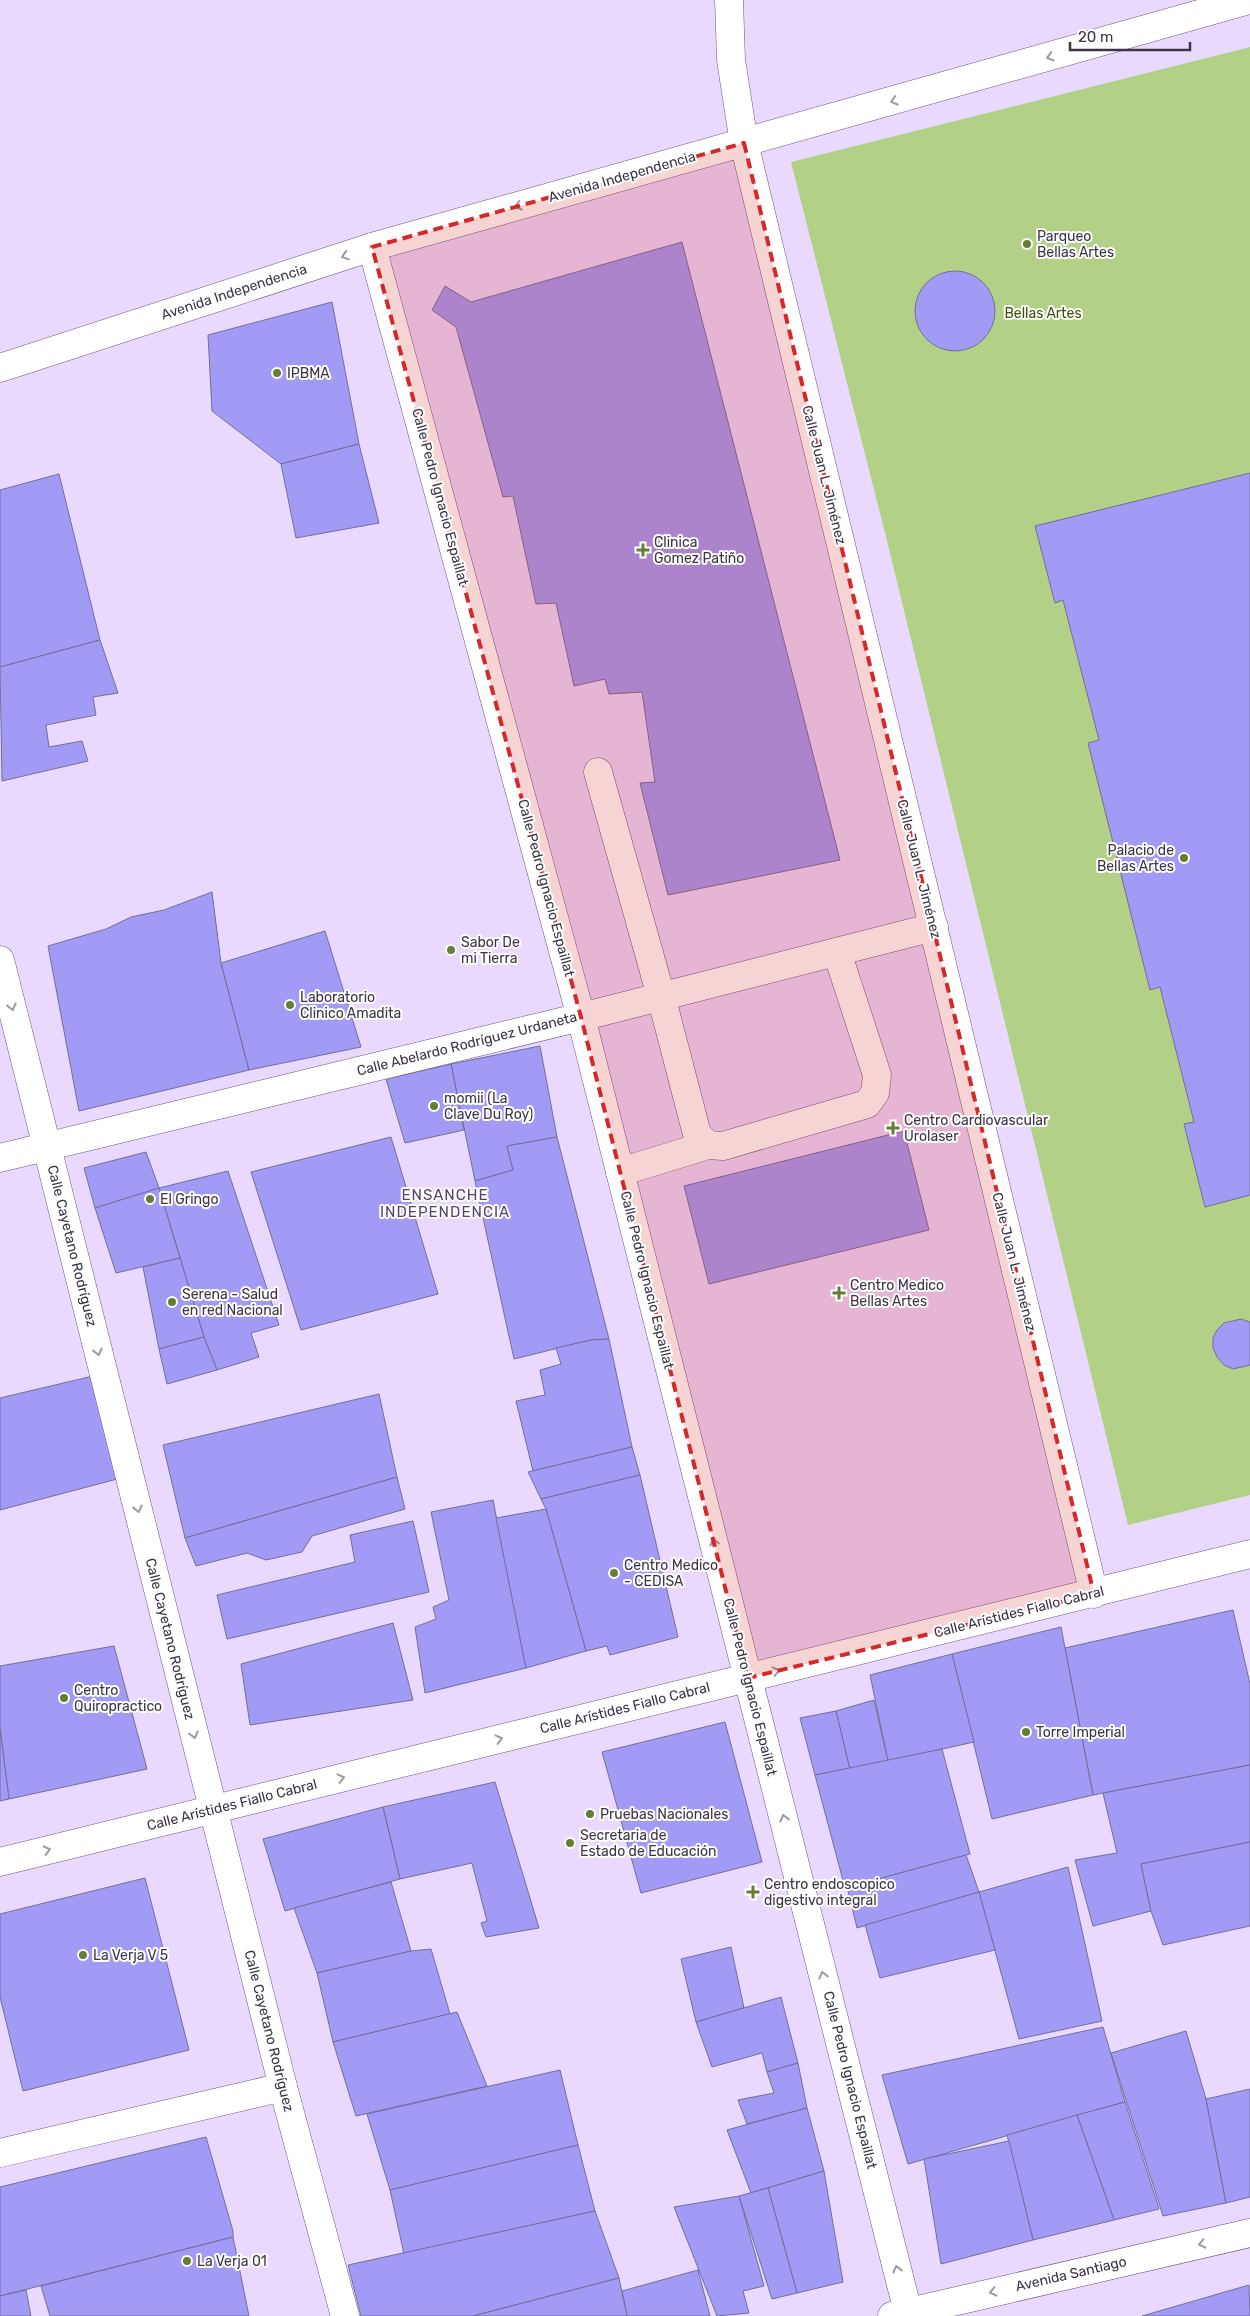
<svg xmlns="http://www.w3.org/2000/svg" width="1250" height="2316" font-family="Rubik,sans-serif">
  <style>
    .green { fill: #b3d087 }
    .building { fill: #a29bf6; stroke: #716f9b }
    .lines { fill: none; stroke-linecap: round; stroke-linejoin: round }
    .minor-casing { stroke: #69567f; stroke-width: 29 }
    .major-casing { stroke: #69567f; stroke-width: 29 }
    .minor { stroke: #fff; stroke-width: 28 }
    .major { stroke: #fff; stroke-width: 28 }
    .oneway { stroke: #9e99a2 }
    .marked { fill: #d62828; fill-opacity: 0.2; stroke: #d62828; stroke-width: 4; stroke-dasharray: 10 6; stroke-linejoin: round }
    .poi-dot { fill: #647f33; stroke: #fff; stroke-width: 2 }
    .labels { text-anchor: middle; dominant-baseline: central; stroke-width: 4; stroke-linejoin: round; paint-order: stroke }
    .street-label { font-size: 14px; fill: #3c3346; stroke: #fff }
    .poi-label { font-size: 14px; fill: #3c3346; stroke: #fff; text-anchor: start }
    .park-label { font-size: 14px; fill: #3b5109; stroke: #fff }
    .neighbourhood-label { font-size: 15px; letter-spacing: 1px; fill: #56426a; stroke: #fff }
  </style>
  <rect width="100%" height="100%" fill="#ead9ff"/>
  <polygon class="green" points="1250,47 1250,1495 1128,1525 886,537 791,162"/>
  <g class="building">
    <polygon points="682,242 840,860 668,895 640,783 655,782 642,692 609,694 605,679 574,686 556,603 536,604 513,496 503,497 456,327 432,310 445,286 471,302"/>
    <circle cx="955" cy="311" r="40"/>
    <polygon points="332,302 359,444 281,464 212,411 208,335"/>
    <polygon points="359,444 379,523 296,538 281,464"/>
    <polygon points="1250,473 1250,1195 1205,1207 1184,1124 1194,1122 1160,987 1150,990 1088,743 1099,740 1063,600 1055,603 1035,526"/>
    <polygon points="59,474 100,640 0,667 0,490"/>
    <polygon points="100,640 118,693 93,697 96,715 46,725 49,747 82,741 88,761 2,781 0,667"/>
    <polygon points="212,892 221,963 249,1070 79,1111 48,946 106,929 131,917 164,910"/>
    <polygon points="325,931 361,1047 249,1070 221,963"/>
    <polygon points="540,1046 557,1137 507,1146 513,1170 475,1181 451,1064"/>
    <polygon points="451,1064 464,1130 405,1143 386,1079"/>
    <polygon points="904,1131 929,1230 709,1284 684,1186"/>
    <polygon points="391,1137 438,1294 301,1330 251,1172"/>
    <polygon points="557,1137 609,1339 591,1340 514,1359 475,1181 513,1170 507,1146"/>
    <polygon points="146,1152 159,1188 95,1208 84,1168"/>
    <polygon points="228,1171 279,1325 251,1333 259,1357 217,1370 204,1337 159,1188"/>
    <polygon points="159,1188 180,1258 116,1273 95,1208"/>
    <polygon points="180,1258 204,1337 159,1349 143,1267"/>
    <polygon points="1241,1319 1250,1322 1250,1365 1233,1369 1224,1365 1217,1357 1213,1348 1213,1338 1217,1330 1224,1323"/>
    <polygon points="204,1337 217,1370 167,1384 159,1349"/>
    <polygon points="609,1339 632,1447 533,1471 516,1401 545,1395 540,1370 561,1364 556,1348 591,1340"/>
    <polygon points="93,1376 121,1478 0,1510 0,1398"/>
    <polygon points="379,1394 397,1477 185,1538 163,1445"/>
    <polygon points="632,1447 640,1475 541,1499 528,1472"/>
    <polygon points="640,1475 678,1637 610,1655 607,1646 586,1651 546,1509 541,1499"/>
    <polygon points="397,1477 405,1509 312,1536 302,1552 266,1560 247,1553 196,1566 185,1538"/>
    <polygon points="493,1500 526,1668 425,1693 415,1627 436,1619 433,1607 449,1600 431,1512"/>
    <polygon points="546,1509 586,1651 526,1668 496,1518"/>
    <polygon points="413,1521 429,1592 227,1639 217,1595 355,1562 350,1535"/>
    <polygon points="1233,1610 1250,1684 1250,1765 1093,1795 1065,1648"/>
    <polygon points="393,1623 413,1700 250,1725 241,1664"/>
    <polygon points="1061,1627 1093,1795 992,1819 952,1654"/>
    <polygon points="114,1646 147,1769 9,1799 0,1729 0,1666"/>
    <polygon points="952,1654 974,1742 888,1761 870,1675"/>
    <polygon points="874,1700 888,1761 850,1770 836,1711"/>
    <polygon points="836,1711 850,1770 815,1775 800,1718"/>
    <polygon points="725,1722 762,1862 641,1893 602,1752"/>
    <polygon points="0,1729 9,1799 0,1801"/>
    <polygon points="942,1749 970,1854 845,1888 815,1775"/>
    <polygon points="1250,1765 1250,1842 1141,1864 1151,1911 1093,1926 1075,1860 1117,1853 1103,1793"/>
    <polygon points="495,1782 539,1928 486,1937 481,1923 487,1921 472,1863 400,1879 383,1807"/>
    <polygon points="383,1807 400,1879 285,1911 263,1839"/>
    <polygon points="1250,1842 1250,1926 1163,1945 1151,1911 1141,1864"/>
    <polygon points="966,1855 979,1892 857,1928 848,1891 845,1888"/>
    <polygon points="1068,1867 1102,2021 1019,2039 979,1892"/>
    <polygon points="145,1878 189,2050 23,2091 0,1997 0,1914"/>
    <polygon points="391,1882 411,1951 317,1973 294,1908"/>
    <polygon points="979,1892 995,1950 880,1978 865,1925"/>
    <polygon points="731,1947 744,2008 696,2022 681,1959"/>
    <polygon points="431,1949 450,2014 333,2042 317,1973 411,1951"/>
    <polygon points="781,1997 798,2063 767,2072 762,2053 712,2067 696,2022"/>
    <polygon points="457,2012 487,2086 356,2116 333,2042"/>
    <polygon points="1103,2027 1125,2102 908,2164 882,2075"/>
    <polygon points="1186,2031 1206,2099 1226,2203 1163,2216 1111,2053"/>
    <polygon points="798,2063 807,2108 747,2124 738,2100 774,2093 767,2072"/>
    <polygon points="560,2070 578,2145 390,2190 367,2114"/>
    <polygon points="1250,2089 1250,2197 1226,2203 1206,2099"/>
    <polygon points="1125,2102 1159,2209 1114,2220 1077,2115"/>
    <polygon points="807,2108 824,2171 751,2193 727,2130"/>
    <polygon points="1077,2115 1114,2220 1033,2240 1007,2135"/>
    <polygon points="206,2137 233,2231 233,2237 0,2296 0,2187"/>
    <polygon points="1009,2141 1033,2240 941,2264 924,2159"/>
    <polygon points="578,2145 595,2211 404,2254 390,2190"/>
    <polygon points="824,2171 843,2282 797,2293 768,2188"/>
    <polygon points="768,2188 797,2293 772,2299 739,2196"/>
    <polygon points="739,2196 764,2286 743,2291 749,2313 717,2316 674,2207"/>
    <polygon points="595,2211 619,2278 473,2316 361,2316 348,2265"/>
    <polygon points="233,2237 249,2316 50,2316 41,2286"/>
    <polygon points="698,2270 710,2316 627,2316 622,2291"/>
    <polygon points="619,2278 627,2316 473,2316"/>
    <polygon points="1249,2285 1250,2316 1142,2316"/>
    <polygon points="26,2290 31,2316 0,2316 0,2296"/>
  </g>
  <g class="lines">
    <g class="minor-casing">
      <g id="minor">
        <polyline points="729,0 731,60 744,143 1094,1594"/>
        <polyline points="372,247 581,1017 909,2316"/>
        <polyline points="598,772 661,996 697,1134 708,1145 723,1146 867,1104 875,1093 877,1075 837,952"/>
        <polyline points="0,960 283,2087 345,2316"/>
        <polyline points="0,1158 581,1017 934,927"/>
        <polyline points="620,1172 708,1145"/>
        <polyline points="0,1862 1250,1554"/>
        <polyline points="0,2153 283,2087"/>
      </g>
    </g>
    <g class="major-casing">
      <g id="major">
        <polyline points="0,368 372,247 1249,0"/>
        <polyline points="892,2316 1250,2233"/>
      </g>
    </g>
    <use href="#minor" class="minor"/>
    <use href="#major" class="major"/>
  </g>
  <defs><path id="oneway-chevron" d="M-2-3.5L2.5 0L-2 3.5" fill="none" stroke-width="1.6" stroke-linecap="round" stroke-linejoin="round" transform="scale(1.25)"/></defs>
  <g class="oneway">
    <use href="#oneway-chevron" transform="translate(1050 57) rotate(164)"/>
    <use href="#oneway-chevron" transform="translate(894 101) rotate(164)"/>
    <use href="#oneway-chevron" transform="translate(518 206) rotate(164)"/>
    <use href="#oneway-chevron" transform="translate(345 256) rotate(162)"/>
    <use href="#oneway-chevron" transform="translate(12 1007) rotate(76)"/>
    <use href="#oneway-chevron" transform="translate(98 1352) rotate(76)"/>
    <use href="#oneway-chevron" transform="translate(138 1509) rotate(76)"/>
    <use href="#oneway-chevron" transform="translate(714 1542) rotate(-104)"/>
    <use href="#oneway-chevron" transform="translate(776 1671) rotate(-14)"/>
    <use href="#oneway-chevron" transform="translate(194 1735) rotate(76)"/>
    <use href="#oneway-chevron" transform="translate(499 1739) rotate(-14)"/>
    <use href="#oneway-chevron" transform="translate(341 1778) rotate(-14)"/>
    <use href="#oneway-chevron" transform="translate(784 1818) rotate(-104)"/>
    <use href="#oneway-chevron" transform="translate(47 1850) rotate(-14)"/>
    <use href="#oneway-chevron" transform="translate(823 1975) rotate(-104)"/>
    <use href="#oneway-chevron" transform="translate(1202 2244) rotate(167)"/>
    <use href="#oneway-chevron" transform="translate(897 2269) rotate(-104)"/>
    <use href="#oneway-chevron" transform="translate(993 2292) rotate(167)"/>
  </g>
  <path class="marked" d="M744,143l350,1451 -346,84 -167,-661 -209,-770z"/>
  <g class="poi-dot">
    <circle cx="1027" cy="244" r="5"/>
    <circle cx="277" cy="373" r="5"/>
    <path d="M640.5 542.5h5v5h5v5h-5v5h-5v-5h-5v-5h5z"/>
    <circle cx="1184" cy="858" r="5"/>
    <circle cx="451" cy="950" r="5"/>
    <circle cx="290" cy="1005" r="5"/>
    <circle cx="434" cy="1106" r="5"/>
    <path d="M890.5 1120.5h5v5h5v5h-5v5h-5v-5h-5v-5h5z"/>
    <circle cx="150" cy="1199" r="5"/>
    <path d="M836.5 1285.5h5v5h5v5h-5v5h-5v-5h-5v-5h5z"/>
    <circle cx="172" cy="1302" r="5"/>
    <circle cx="614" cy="1573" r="5"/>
    <circle cx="64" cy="1698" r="5"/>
    <circle cx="1026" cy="1732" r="5"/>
    <circle cx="590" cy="1814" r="5"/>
    <circle cx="570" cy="1843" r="5"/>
    <path d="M750.5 1884.5h5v5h5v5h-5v5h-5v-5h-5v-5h5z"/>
    <circle cx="83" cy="1955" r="5"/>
    <circle cx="187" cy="2261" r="5"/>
  </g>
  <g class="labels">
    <g class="street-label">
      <text transform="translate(622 177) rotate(-16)">Avenida Independencia</text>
      <text transform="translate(234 292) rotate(-18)">Avenida Independencia</text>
      <text transform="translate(824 475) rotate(76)">Calle Juan L. Jiménez</text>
      <text transform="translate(440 497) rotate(75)">Calle Pedro Ignacio Espaillat</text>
      <text transform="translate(919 869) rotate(76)">Calle Juan L. Jiménez</text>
      <text transform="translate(546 888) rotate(75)">Calle Pedro Ignacio Espaillat</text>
      <text transform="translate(467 1044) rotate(-14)">Calle Abelardo Rodríguez Urdaneta</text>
      <text transform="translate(72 1246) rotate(76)">Calle Cayetano Rodríguez</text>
      <text transform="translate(1014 1262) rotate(76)">Calle Juan L. Jiménez</text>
      <text transform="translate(647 1280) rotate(76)">Calle Pedro Ignacio Espaillat</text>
      <text transform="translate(1019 1612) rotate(-14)">Calle Arístides Fiallo Cabral</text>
      <text transform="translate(170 1639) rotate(76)">Calle Cayetano Rodríguez</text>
      <text transform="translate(750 1687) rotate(76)">Calle Pedro Ignacio Espaillat</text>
      <text transform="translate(625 1708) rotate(-14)">Calle Arístides Fiallo Cabral</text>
      <text transform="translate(232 1805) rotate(-14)">Calle Arístides Fiallo Cabral</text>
      <text transform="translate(269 2031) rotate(76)">Calle Cayetano Rodríguez</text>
      <text transform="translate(850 2080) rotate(76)">Calle Pedro Ignacio Espaillat</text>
      <text transform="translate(1071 2274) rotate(-13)">Avenida Santiago</text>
    </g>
    <g class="poi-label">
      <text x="1037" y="236">Parqueo<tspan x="1037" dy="16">Bellas Artes</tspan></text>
      <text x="287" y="373">IPBMA</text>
      <text x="654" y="542">Clinica<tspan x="654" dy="16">Gomez Patiño</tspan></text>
      <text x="1174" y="850" text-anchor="end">Palacio de<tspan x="1174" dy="16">Bellas Artes</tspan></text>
      <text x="461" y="942">Sabor De<tspan x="461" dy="16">mi Tierra</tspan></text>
      <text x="300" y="997">Laboratorio<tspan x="300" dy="16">Clinico Amadita</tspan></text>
      <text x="444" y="1098">momii (La<tspan x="444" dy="16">Clave Du Roy)</tspan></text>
      <text x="904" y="1120">Centro Cardiovascular<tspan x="904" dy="16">Urolaser</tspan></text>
      <text x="160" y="1199">El Gringo</text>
      <text x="850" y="1285">Centro Medico<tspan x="850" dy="16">Bellas Artes</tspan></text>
      <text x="182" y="1294">Serena - Salud<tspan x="182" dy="16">en red Nacional</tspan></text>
      <text x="624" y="1565">Centro Medico<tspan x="624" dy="16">- CEDISA</tspan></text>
      <text x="74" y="1690">Centro<tspan x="74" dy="16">Quiropractico</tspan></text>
      <text x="1036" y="1732">Torre Imperial</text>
      <text x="600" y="1814">Pruebas Nacionales</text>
      <text x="580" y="1835">Secretaria de<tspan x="580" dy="16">Estado de Educación</tspan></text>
      <text x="764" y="1884">Centro endoscopico<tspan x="764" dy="16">digestivo integral</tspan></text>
      <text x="93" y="1955">La Verja V 5</text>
      <text x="197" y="2261">La Verja 01</text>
    </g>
    <g class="park-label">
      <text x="1043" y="313">Bellas Artes</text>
    </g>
    <g class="neighbourhood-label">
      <text x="445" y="1195">ENSANCHE<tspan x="445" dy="17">INDEPENDENCIA</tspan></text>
    </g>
  </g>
  <path d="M1070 42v8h120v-8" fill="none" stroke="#3c3346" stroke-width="2.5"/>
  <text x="1078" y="42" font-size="15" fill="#3c3346" stroke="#ffffff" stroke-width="4" paint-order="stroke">20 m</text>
</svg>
